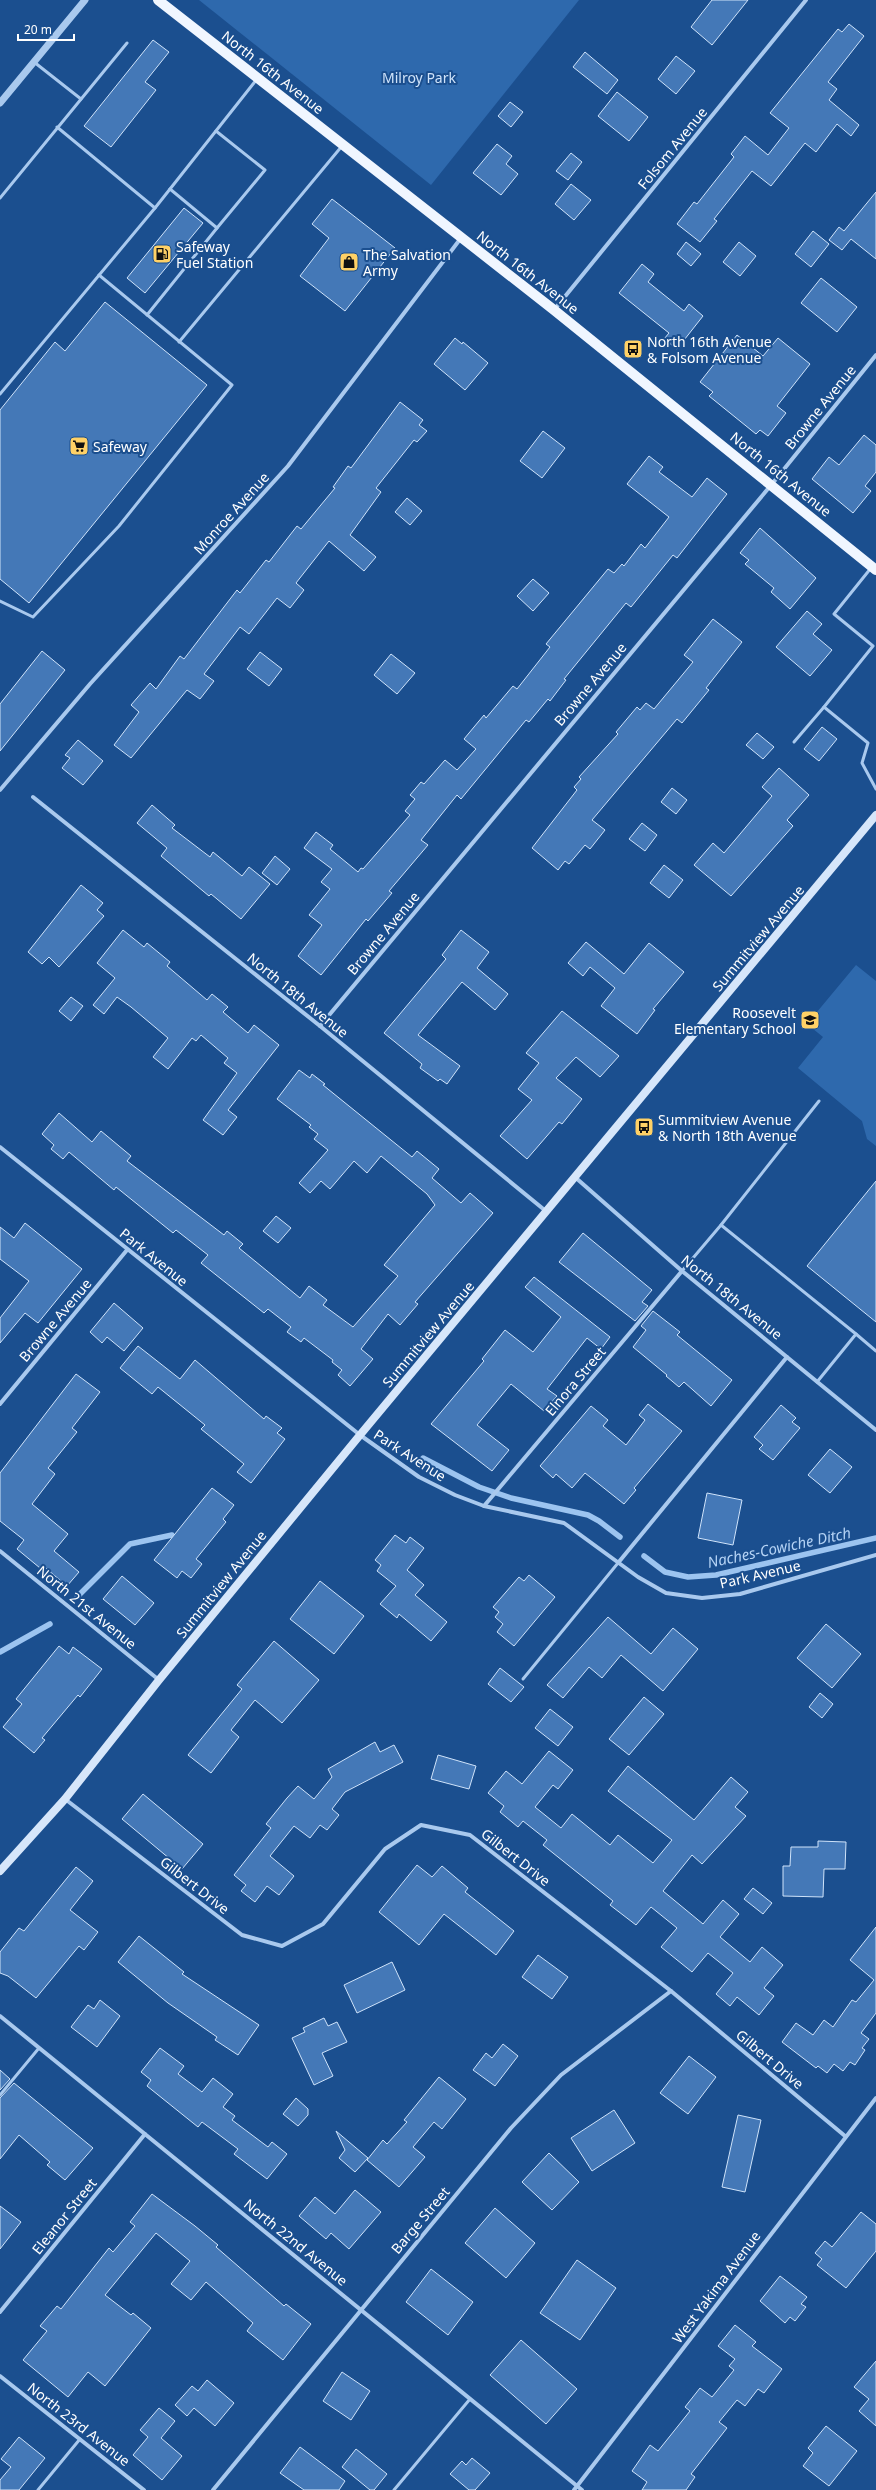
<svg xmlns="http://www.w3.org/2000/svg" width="876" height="2490" font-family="'Noto Sans',sans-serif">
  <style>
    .green { fill: #2e69ad }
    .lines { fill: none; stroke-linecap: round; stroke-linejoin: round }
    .stream { stroke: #9cc4f0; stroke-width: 5.5 }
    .building { fill: #4478b7; stroke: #cfe3fa }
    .service { stroke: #a9c9ee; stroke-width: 3 }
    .minor { stroke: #a9c9ee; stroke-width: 4 }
    .tertiary { stroke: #a9c9ee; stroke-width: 7 }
    .secondary { stroke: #d6e6fa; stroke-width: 8 }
    .primary { stroke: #f0f6ff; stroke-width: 10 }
    .labels { text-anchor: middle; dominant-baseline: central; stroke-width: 4; stroke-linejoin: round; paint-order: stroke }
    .street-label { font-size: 14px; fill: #fff; stroke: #1b4f8f }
    .park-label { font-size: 14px; fill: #cfe3fa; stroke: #1b4f8f }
    .poi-label { font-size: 14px; fill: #fff; stroke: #1b4f8f; text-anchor: start }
    .water-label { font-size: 15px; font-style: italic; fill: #b5d3f5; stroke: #1b4f8f }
  </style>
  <rect width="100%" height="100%" fill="#1b4f8f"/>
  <g class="green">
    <polygon points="199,0 579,0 431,185"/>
    <polygon points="856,965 876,981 876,1146 867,1139 862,1121 798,1068 823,1037 807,1024"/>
  </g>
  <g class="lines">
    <g class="stream">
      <polyline points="423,1458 479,1487 511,1498 588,1515 599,1521 620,1537"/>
      <polyline points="644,1556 665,1572 688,1577 716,1575 876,1538"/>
      <polyline points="77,1597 130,1544 172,1535"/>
      <polyline points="0,1652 50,1624"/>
    </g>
  </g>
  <g class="building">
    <polygon points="712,0 748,0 712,45 691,27"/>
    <polygon points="849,24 864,36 828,82 837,89 829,100 859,125 851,136 837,124 816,152 805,143 771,186 752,171 714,219 717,221 700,242 677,224 694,202 697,204 734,157 731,154 745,136 768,155 789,128 770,113 838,29 842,32"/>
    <polygon points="153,40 169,52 145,82 156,90 111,147 84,126"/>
    <polygon points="585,52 618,80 607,94 573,67"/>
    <polygon points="676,56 695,71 676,94 658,79"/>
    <polygon points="617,92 648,117 629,141 598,116"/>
    <polygon points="510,102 523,112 511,127 498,116"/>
    <polygon points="497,144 512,156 506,164 518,174 501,195 473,173"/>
    <polygon points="571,153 582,162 568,180 556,171"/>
    <polygon points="571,184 591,200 574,220 555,204"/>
    <polygon points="876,192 876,259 851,239 842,250 829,240 839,227 844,231"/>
    <polygon points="332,199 395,248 345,311 300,276 329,238 312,224"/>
    <polygon points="184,208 203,223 145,293 127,278"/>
    <polygon points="813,231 829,244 811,267 795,254"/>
    <polygon points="686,242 701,254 691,266 677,254"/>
    <polygon points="739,242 756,256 740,276 723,262"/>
    <polygon points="642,264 654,274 648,282 684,311 689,304 703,316 677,349 664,339 669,333 619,293"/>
    <polygon points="821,278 857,307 837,332 801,303"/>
    <polygon points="105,302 207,385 29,603 0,579 0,410 55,342 65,351"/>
    <polygon points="737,335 763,356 778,338 810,364 777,406 786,413 768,436 760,430 756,434 709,396 713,392 700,382"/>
    <polygon points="455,338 462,344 463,342 488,363 465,390 434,364"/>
    <polygon points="400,402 423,420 419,425 427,431 417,442 414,440 376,488 381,492 350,535 376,557 364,571 329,541 296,583 304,590 290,608 277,598 249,634 240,627 204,674 214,681 200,699 187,690 131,758 114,745 139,712 131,705 150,683 156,689 180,656 184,659 237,590 240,593 266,560 269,562 297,526 301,529 335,488 333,487 348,466 351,468"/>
    <polygon points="543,431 565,448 542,478 520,461"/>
    <polygon points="864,435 876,445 876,472 865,486 871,491 853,513 812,479 829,457 839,465"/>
    <polygon points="649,456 663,467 659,472 692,497 707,478 727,494 677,558 673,555 631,607 626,603 564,679 566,680 550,701 548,699 529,722 526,720 461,799 457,795 421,840 428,845 389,891 392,893 368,921 366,919 321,975 298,956 322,925 309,915 330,889 321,882 332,869 304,848 316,832 333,845 330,849 358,872 361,868 363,869 410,815 405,811 415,799 410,795 421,782 424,784 445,760 457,770 476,749 464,739 484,715 486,718 513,686 517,689 550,647 546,644 608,569 614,573 622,564 624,566 641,544 645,548 669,517 627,484"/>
    <polygon points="407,498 422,511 410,525 395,512"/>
    <polygon points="760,528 816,578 790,609 771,592 774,588 745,564 749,560 740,553"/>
    <polygon points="533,579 549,593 533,611 517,596"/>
    <polygon points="807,611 822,624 813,634 832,650 810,676 776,647"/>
    <polygon points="713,619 742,642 706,688 709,690 682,723 677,719 592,820 605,830 590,849 585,845 569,864 565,861 558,870 532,848 577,790 574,787 581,779 579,777 618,734 616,732 637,707 640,710 646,703 654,709 693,662 684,655"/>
    <polygon points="42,651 65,670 0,751 0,704"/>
    <polygon points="260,652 282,669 269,686 247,669"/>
    <polygon points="391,654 415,673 397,694 374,675"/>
    <polygon points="822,727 837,739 819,761 804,749"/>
    <polygon points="757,733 774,747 763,759 746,745"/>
    <polygon points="78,740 103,761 83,785 62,768 70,758 65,755"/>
    <polygon points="779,768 809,795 787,820 793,826 731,896 694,865 713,843 724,853 735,840 772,796 762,787"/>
    <polygon points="672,788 687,800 676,814 661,802"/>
    <polygon points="152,805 175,825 172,828 210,857 213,852 242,876 249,867 270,884 241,919 211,894 209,896 161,856 167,848 137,823"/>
    <polygon points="642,823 657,835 645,851 629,839"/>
    <polygon points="275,856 290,869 277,885 262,873"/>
    <polygon points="664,865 683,880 669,898 650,883"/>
    <polygon points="81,885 103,903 97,910 104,916 59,967 49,957 42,964 28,952"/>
    <polygon points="123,930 144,947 147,943 170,962 167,966 207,1000 212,994 228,1007 223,1012 248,1033 254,1025 279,1045 228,1110 237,1117 223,1135 203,1120 237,1073 224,1063 228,1058 201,1035 196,1041 192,1038 168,1069 153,1057 168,1038 131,1007 117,997 104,1014 93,1005 115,978 97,963"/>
    <polygon points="461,930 489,952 477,968 508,994 495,1010 462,982 418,1035 460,1066 447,1084 440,1079 438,1081 420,1068 422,1064 384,1033 446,959 442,955"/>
    <polygon points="586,942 624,974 649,943 684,972 653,1009 655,1010 637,1034 601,1006 615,988 590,967 583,976 568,963"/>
    <polygon points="71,997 83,1006 71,1021 59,1011"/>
    <polygon points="562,1011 619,1056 600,1077 576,1057 556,1078 582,1099 562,1124 559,1122 527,1159 500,1136 532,1100 518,1089 539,1063 526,1053"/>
    <polygon points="299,1070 310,1078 312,1074 325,1084 323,1085 412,1157 417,1151 439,1169 432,1178 461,1203 470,1193 493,1213 415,1302 418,1304 400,1325 388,1314 361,1349 373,1359 350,1386 338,1375 342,1370 332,1362 333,1360 304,1338 301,1342 287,1332 291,1327 268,1309 264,1313 201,1263 208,1255 176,1230 173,1233 116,1187 114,1190 69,1152 63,1159 51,1149 54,1145 42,1134 59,1113 92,1142 101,1131 131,1156 127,1161 224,1235 227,1231 243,1244 239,1248 300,1298 309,1286 327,1300 323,1305 353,1327 398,1276 384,1265 435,1205 427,1194 381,1156 367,1173 354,1161 330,1189 321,1181 310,1193 299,1183 328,1150 314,1139 318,1134 309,1127 311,1125 277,1099"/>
    <polygon points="876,1181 876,1322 807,1266"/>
    <polygon points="276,1216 291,1228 278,1243 263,1231"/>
    <polygon points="25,1223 82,1269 38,1323 25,1313 0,1343 0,1318 29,1281 0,1259 0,1227 14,1238"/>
    <polygon points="583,1233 652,1290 642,1302 648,1306 635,1321 559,1262"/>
    <polygon points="534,1277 610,1337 601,1349 587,1338 547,1389 557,1396 544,1411 511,1384 477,1425 509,1450 492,1471 431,1424 484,1361 482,1359 505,1330 533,1352 561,1317 525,1287"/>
    <polygon points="114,1303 143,1328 124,1351 107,1337 102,1343 90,1332"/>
    <polygon points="653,1311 680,1332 677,1335 732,1380 711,1406 684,1382 679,1387 666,1376 667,1375 633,1347 646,1330 641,1326"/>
    <polygon points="138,1346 180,1379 195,1360 264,1419 266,1416 282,1428 277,1433 285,1439 251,1483 237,1472 244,1464 201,1429 205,1425 158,1387 152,1394 120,1368"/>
    <polygon points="76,1374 100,1392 72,1428 77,1432 48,1468 55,1474 32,1504 68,1534 54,1551 79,1572 67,1586 42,1565 40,1568 17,1549 24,1540 0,1521 0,1473"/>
    <polygon points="648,1404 682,1431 634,1488 636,1490 624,1504 585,1473 572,1488 556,1474 553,1478 540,1466 591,1406 608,1420 603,1426 626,1445 645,1420 639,1415"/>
    <polygon points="781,1405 796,1418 792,1422 800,1428 773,1460 759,1449 763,1445 754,1437"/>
    <polygon points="830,1449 852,1467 830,1493 808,1475"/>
    <polygon points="212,1488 234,1505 223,1519 226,1522 196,1559 202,1564 191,1578 182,1571 177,1578 154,1560"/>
    <polygon points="707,1493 742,1500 733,1545 698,1538"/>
    <polygon points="395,1535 406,1543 410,1537 424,1548 407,1570 424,1585 415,1595 447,1622 431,1641 399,1614 397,1618 380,1604 396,1586 377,1571 381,1565 375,1560"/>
    <polygon points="529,1575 555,1597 514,1646 497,1632 503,1624 495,1617 499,1612 493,1607 519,1577 524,1581"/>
    <polygon points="122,1576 154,1603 135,1625 103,1599"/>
    <polygon points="320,1581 364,1616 334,1654 290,1619"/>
    <polygon points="608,1617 651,1654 673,1628 698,1649 663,1691 621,1655 602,1678 589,1667 563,1698 547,1685"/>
    <polygon points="826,1624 861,1654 832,1688 797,1658"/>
    <polygon points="274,1641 319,1680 282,1723 255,1700 231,1730 239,1737 211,1773 188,1755 242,1689 237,1685"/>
    <polygon points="59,1646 69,1654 73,1647 102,1669 80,1697 78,1695 42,1738 45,1740 34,1753 3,1727 22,1704 16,1699"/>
    <polygon points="500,1668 524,1687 511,1702 488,1684"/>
    <polygon points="820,1693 833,1704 822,1718 809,1707"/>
    <polygon points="644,1697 664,1714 629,1755 609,1739"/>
    <polygon points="550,1709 573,1727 558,1746 535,1728"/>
    <polygon points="375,1742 380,1752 394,1745 403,1762 345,1792 332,1809 339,1815 327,1830 320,1825 310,1838 294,1826 270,1856 294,1876 279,1895 267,1886 255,1902 241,1891 246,1885 234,1875 271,1828 266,1824 287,1798 298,1786 314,1799 332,1777 328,1769"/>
    <polygon points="549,1751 573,1770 558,1789 553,1785 535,1807 561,1828 572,1814 610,1845 618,1835 653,1863 672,1840 608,1791 628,1766 694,1820 731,1777 748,1792 735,1807 746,1816 702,1864 692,1855 663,1891 703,1924 723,1900 739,1914 720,1937 750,1962 762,1947 783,1965 764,1988 774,1996 759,2015 737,1997 730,2006 716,1994 733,1973 708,1953 692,1972 661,1947 677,1928 651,1907 636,1925 610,1905 613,1901 543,1845 547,1840 523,1821 518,1827 500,1812 504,1806 488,1793 506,1771 522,1784"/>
    <polygon points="438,1755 476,1766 469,1789 431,1779"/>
    <polygon points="143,1794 203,1844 182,1869 122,1819"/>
    <polygon points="818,1841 846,1842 845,1869 824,1869 823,1897 783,1896 783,1866 790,1866 791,1847 818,1847"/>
    <polygon points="417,1865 432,1877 442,1866 468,1888 465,1892 514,1931 496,1955 444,1914 419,1945 379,1912"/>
    <polygon points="76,1867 93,1881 70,1910 98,1932 84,1950 79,1946 36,1998 8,1976 0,1973 0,1952 19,1928 24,1931"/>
    <polygon points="753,1888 772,1903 763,1914 744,1899"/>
    <polygon points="876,1927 876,2013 861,2033 869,2039 862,2048 865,2050 855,2065 850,2062 843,2071 834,2064 827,2073 818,2066 816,2068 782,2042 796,2023 813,2035 824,2020 833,2027 852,2000 856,2002 874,1980 850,1960"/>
    <polygon points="139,1936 184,1972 182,1974 259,2025 238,2055 215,2040 217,2037 168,2003 118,1962"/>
    <polygon points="538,1955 568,1977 552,1999 522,1977"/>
    <polygon points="392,1962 405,1990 357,2013 344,1985"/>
    <polygon points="100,2000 120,2016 97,2047 71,2027 88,2005 94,2009"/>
    <polygon points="324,2018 328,2026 337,2022 347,2042 322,2053 333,2076 314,2085 292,2038 305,2032 303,2028"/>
    <polygon points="503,2044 518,2056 495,2086 473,2070 486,2053 492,2058"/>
    <polygon points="160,2048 184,2066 178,2074 202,2092 213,2078 233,2094 223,2107 235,2116 232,2120 268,2147 272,2142 287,2154 267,2179 234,2154 238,2149 202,2122 198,2127 147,2086 151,2080 141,2072"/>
    <polygon points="689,2056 716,2077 688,2114 660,2093"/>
    <polygon points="0,2070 10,2079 0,2090"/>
    <polygon points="439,2077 466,2099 442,2129 434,2122 413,2147 425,2157 399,2187 367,2160 383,2140 387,2144 407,2122 404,2120"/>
    <polygon points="14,2083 93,2148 65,2180 47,2165 50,2162 19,2135 0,2159 0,2098"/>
    <polygon points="296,2098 308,2109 308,2115 298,2126 283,2114"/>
    <polygon points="614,2110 635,2143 592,2171 571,2138"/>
    <polygon points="738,2115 761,2120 745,2192 722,2187"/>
    <polygon points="336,2131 368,2158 355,2172 339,2158 345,2150"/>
    <polygon points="549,2153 579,2182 552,2210 522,2182"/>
    <polygon points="355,2190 381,2212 349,2249 331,2233 326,2239 299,2216 315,2197 335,2214"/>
    <polygon points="152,2194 195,2226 218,2245 216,2247 284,2306 286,2304 311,2324 283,2360 247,2331 253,2323 206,2282 191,2300 171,2284 190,2261 156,2233 105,2295 131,2315 133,2313 151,2328 105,2386 88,2372 68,2397 23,2360 47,2331 40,2326 57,2306 61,2309 109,2248 113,2252 135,2226 130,2222"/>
    <polygon points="0,2206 21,2222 0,2249"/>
    <polygon points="495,2208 535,2243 506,2278 465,2243"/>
    <polygon points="861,2212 876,2224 876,2251 846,2288 817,2265 822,2259 815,2253 825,2241 832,2247"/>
    <polygon points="577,2260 616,2288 580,2340 540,2313"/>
    <polygon points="431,2269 473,2302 448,2335 406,2302"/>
    <polygon points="780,2276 807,2297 801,2304 806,2307 795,2321 790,2317 785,2323 760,2301"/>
    <polygon points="735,2325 756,2342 752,2346 782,2369 764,2393 758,2389 745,2406 737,2400 719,2422 727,2428 691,2474 695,2477 686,2490 642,2490 647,2482 632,2471 650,2445 658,2451 690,2411 685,2407 700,2388 712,2397 734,2370 729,2366 735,2359 718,2346"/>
    <polygon points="521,2340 577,2389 546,2424 490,2375"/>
    <polygon points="876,2361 876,2426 859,2411 869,2399 854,2387"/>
    <polygon points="342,2372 370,2391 351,2420 323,2401"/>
    <polygon points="207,2380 234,2403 215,2426 194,2408 187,2416 175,2405 192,2386 198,2391"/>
    <polygon points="159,2408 175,2421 161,2438 182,2456 162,2480 133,2455 148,2437 140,2430"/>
    <polygon points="826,2426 857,2451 829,2486 803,2466 813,2453 808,2448"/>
    <polygon points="19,2437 45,2458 19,2490 0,2490 0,2480 11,2467 1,2459"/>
    <polygon points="300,2447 345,2481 339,2490 304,2490 280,2473"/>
    <polygon points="356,2449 387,2474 374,2490 370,2490 342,2467"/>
    <polygon points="472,2458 490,2473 475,2490 469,2490 450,2474 462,2461 466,2465"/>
  </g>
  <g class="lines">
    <g class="service">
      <polyline points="34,62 81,99"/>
      <polyline points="170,189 217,228 265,170 216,131"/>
      <polyline points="0,198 127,43"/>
      <polyline points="155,208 257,79"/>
      <polyline points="147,315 217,228"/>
      <polyline points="179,342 342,146"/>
      <polyline points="0,394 155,208 57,127"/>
      <polyline points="871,568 834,614 873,646 824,707 868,743 862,763 876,789"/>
      <polyline points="0,601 33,617 119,526 232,385 99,275"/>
      <polyline points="794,742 824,707"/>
      <polyline points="721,1225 856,1334 817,1382"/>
      <polyline points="682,1271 721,1225 819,1101"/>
      <polyline points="856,1334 876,1351"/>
      <polyline points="523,1679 618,1563"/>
      <polyline points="0,2095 39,2048"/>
      <polyline points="38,2490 80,2439"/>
      <polyline points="394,2490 470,2399"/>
    </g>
    <g class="minor">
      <polyline points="554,310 806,0"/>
      <polyline points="0,790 90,684 288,466 461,238"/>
      <polyline points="33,797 320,1026 547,1212"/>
      <polyline points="320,1026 772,484 876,355"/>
      <polyline points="0,1147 360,1435 419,1477 455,1495 484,1506 564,1523 638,1577 666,1593 702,1598 740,1594 876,1555"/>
      <polyline points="576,1178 682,1271 876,1430"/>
      <polyline points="0,1404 127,1250"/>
      <polyline points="484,1506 682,1271"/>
      <polyline points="0,1551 159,1680"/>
      <polyline points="618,1563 787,1357"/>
      <polyline points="65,1799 242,1935 282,1946 323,1924 385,1849 421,1825 470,1835 671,1991 845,2136"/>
      <polyline points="0,2016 582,2490"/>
      <polyline points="0,2312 145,2134"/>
      <polyline points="0,2376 144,2490"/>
      <polyline points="213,2490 511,2128 561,2075 671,1991"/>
      <polyline points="574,2490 876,2098"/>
    </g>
    <polyline class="tertiary" points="0,103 85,0"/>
    <polyline class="secondary" points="0,1871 65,1799 159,1680 360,1435 876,815"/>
    <polyline class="primary" points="158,0 554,310 876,570"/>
  </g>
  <defs>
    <g id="fuel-square" transform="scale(1)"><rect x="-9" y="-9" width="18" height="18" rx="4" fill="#ffd166" stroke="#1b4f8f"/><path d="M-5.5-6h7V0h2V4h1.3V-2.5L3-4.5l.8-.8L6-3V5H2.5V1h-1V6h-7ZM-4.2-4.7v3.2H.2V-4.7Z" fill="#111"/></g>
    <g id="shop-square" transform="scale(1)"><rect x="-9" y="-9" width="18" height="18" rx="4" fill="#ffd166" stroke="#1b4f8f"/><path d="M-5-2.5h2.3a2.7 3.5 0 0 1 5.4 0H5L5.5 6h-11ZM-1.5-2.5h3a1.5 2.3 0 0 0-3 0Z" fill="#111"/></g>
    <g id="bus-square" transform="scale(1)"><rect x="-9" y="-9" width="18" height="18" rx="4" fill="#ffd166" stroke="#1b4f8f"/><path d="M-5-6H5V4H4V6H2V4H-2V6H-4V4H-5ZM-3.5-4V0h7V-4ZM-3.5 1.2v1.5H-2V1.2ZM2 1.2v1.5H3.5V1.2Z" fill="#111"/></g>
    <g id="supermarket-square" transform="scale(1)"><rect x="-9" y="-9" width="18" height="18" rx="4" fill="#ffd166" stroke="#1b4f8f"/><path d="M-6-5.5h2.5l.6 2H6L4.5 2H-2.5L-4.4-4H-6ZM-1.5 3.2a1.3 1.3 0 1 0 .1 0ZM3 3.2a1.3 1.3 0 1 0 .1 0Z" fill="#111"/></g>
    <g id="school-square" transform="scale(1)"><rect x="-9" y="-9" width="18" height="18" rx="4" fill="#ffd166" stroke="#1b4f8f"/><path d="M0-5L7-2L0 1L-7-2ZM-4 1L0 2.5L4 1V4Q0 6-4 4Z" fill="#111"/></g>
  </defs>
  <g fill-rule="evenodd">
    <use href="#fuel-square" x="162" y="254"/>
    <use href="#shop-square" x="349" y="262"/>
    <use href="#bus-square" x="633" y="349"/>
    <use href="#supermarket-square" x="79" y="446"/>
    <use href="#school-square" x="810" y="1020"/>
    <use href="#bus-square" x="644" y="1127"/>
  </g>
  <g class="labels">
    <g class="street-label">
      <text transform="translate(273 72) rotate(38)">North 16th Avenue</text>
      <text transform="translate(672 148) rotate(-51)">Folsom Avenue</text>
      <text transform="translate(528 272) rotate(38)">North 16th Avenue</text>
      <text transform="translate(820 407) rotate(-51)">Browne Avenue</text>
      <text transform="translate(781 474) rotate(39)">North 16th Avenue</text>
      <text transform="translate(231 513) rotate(-48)">Monroe Avenue</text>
      <text transform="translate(590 684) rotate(-50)">Browne Avenue</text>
      <text transform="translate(383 933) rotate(-50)">Browne Avenue</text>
      <text transform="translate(758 938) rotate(-50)">Summitview Avenue</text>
      <text transform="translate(298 995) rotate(39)">North 18th Avenue</text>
      <text transform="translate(154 1257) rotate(39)">Park Avenue</text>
      <text transform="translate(732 1297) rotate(39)">North 18th Avenue</text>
      <text transform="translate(55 1320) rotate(-50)">Browne Avenue</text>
      <text transform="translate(428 1334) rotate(-50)">Summitview Avenue</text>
      <text transform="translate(575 1381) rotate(-50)">Elnora Street</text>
      <text transform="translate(410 1455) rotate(33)">Park Avenue</text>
      <text transform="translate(760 1574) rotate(-13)">Park Avenue</text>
      <text transform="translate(221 1584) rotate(-51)">Summitview Avenue</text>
      <text transform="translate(87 1607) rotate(39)">North 21st Avenue</text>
      <text transform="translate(516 1857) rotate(38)">Gilbert Drive</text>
      <text transform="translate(195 1885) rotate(38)">Gilbert Drive</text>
      <text transform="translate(770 2059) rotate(40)">Gilbert Drive</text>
      <text transform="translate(64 2216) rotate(-51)">Eleanor Street</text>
      <text transform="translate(420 2220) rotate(-50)">Barge Street</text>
      <text transform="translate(296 2242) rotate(39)">North 22nd Avenue</text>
      <text transform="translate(716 2287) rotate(-53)">West Yakima Avenue</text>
      <text transform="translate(79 2424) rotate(38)">North 23rd Avenue</text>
    </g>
    <g class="park-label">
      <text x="419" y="77">Milroy Park</text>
    </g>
    <g class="poi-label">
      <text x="176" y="246">Safeway<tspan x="176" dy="16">Fuel Station</tspan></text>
      <text x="363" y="254">The Salvation<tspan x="363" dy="16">Army</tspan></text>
      <text x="647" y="341">North 16th Avenue<tspan x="647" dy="16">&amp; Folsom Avenue</tspan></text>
      <text x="93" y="446">Safeway</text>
      <text x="796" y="1012" text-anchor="end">Roosevelt<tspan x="796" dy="16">Elementary School</tspan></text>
      <text x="658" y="1119">Summitview Avenue<tspan x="658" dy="16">&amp; North 18th Avenue</tspan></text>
    </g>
    <g class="water-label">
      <text transform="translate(779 1547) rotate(-12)">Naches-Cowiche Ditch</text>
    </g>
  </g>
  <path d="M18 34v6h56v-6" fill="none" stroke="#ffffff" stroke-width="2"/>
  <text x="24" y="34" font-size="12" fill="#ffffff" stroke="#1b4f8f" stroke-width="3" paint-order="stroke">20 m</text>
</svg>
